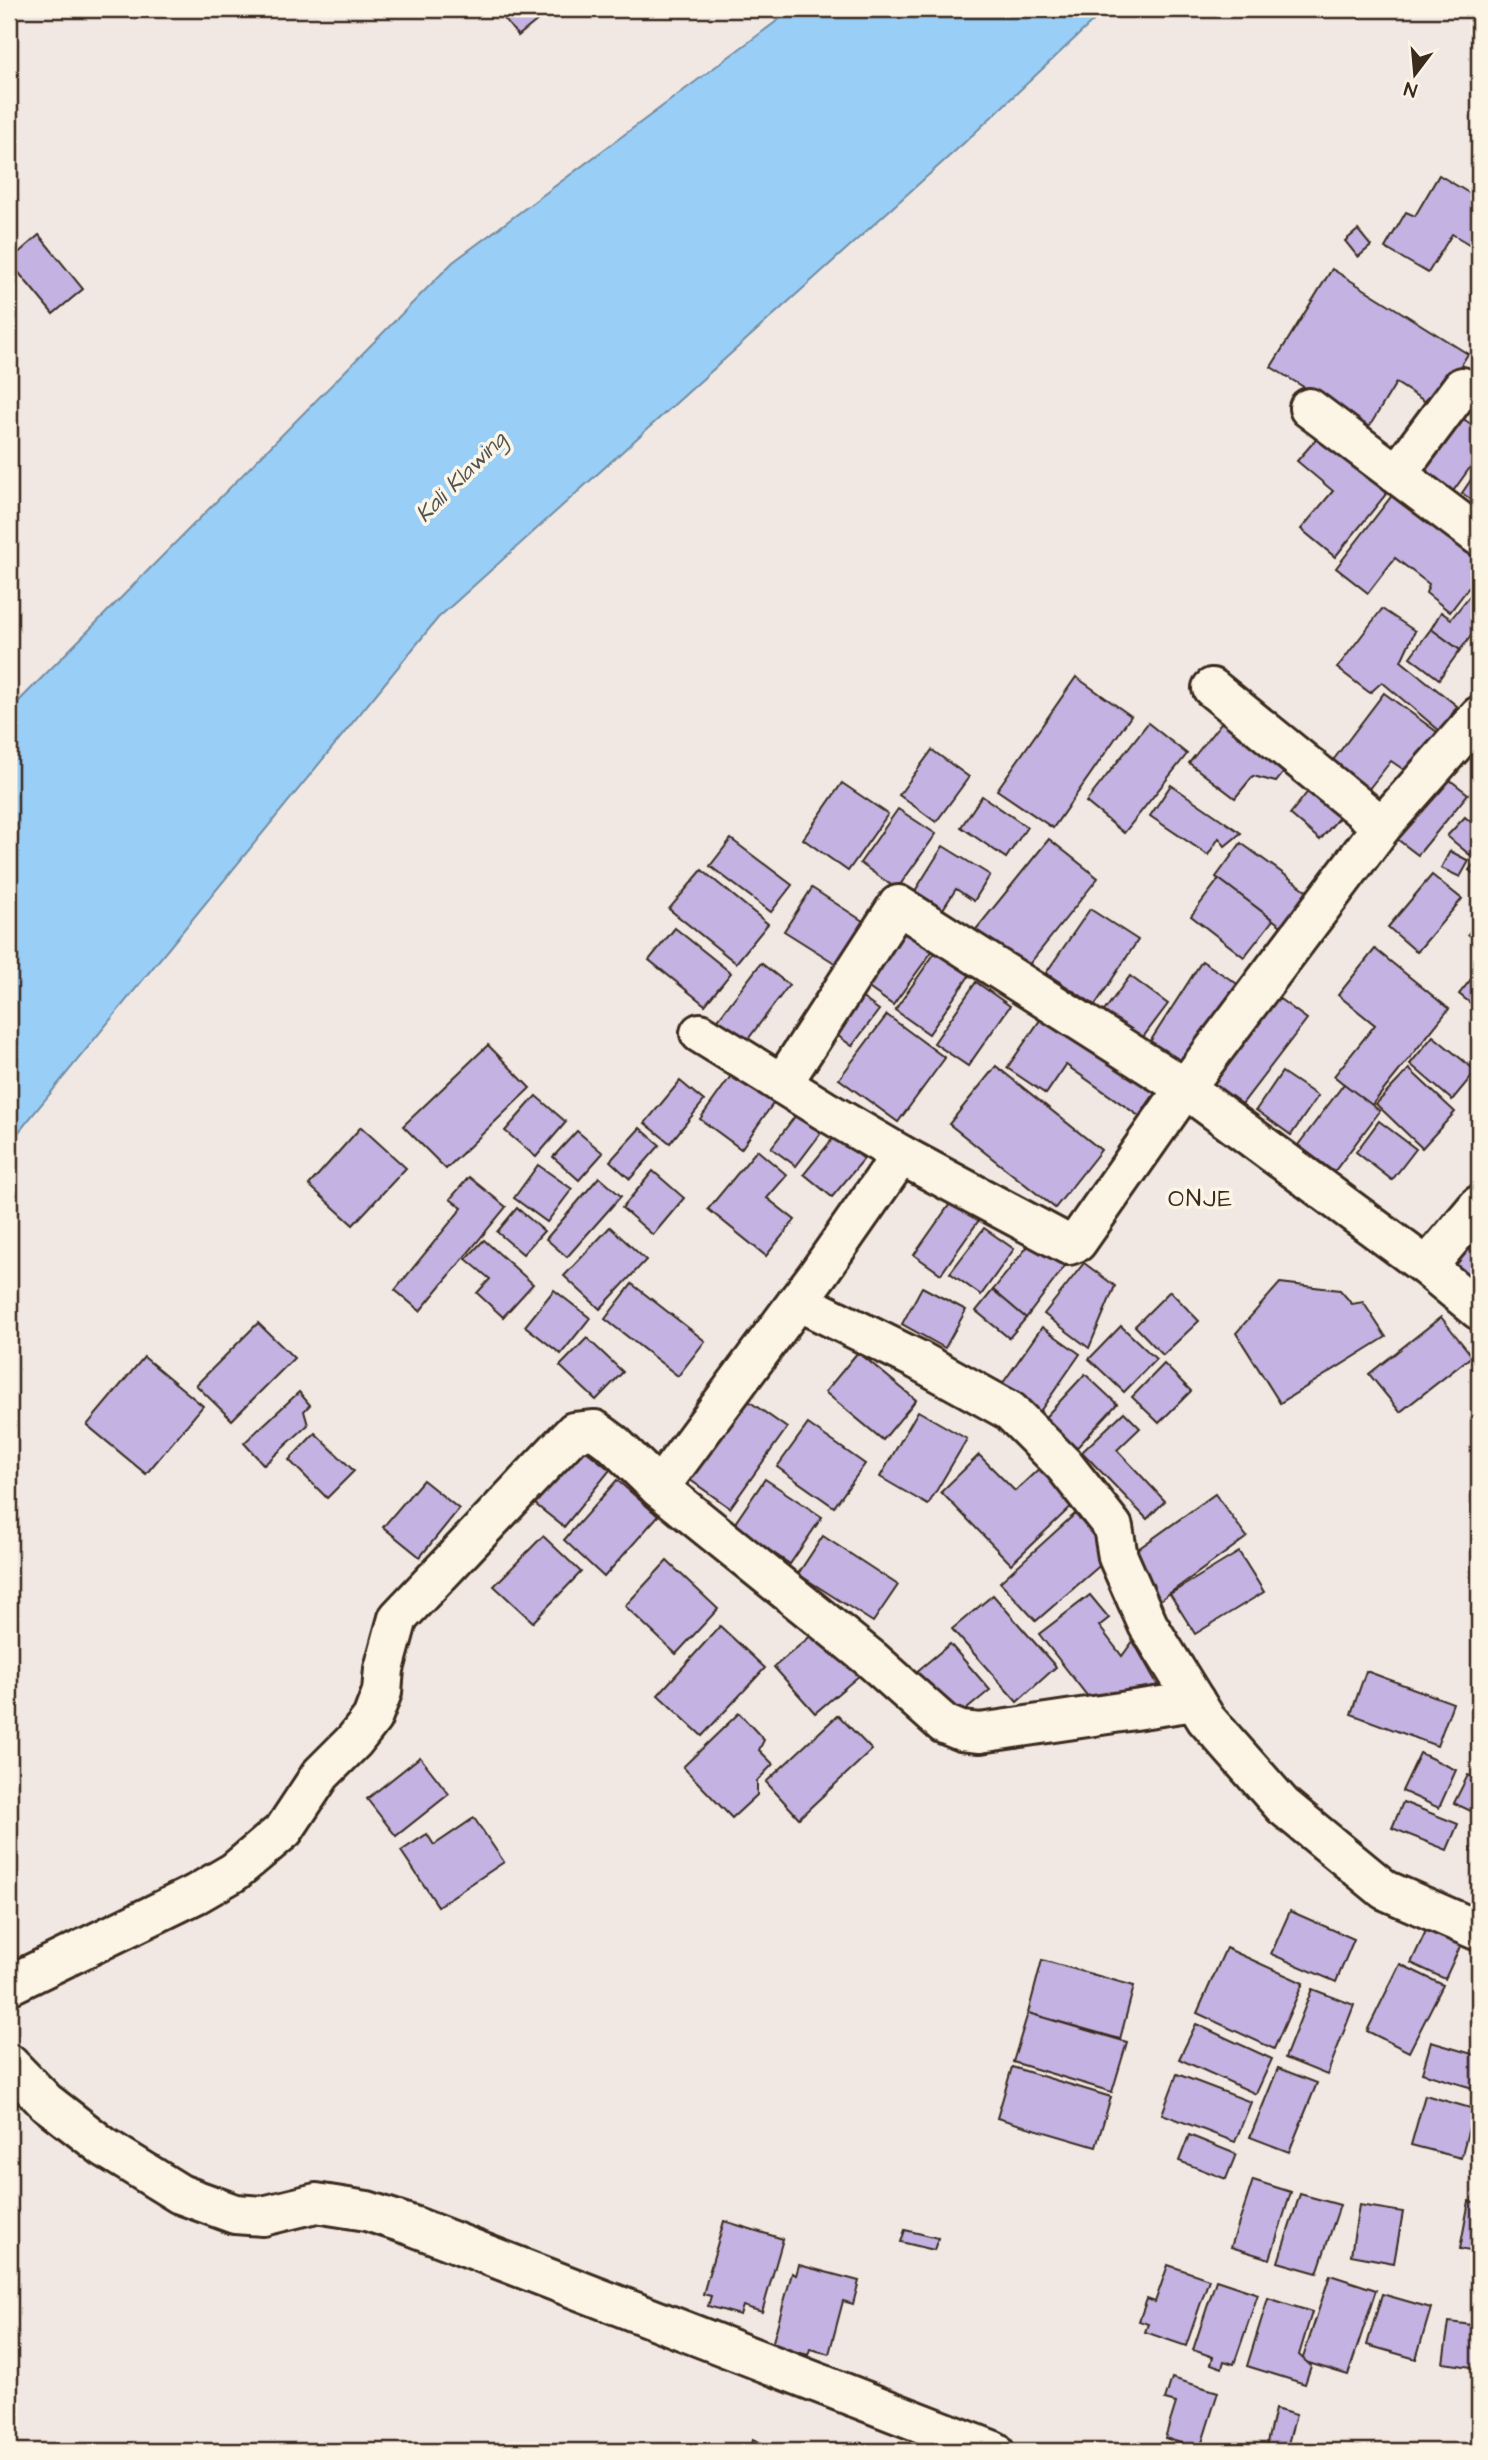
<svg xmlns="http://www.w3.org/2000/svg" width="1488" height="2460" font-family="'Architects Daughter',sans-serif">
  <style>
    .water { fill: #99cef7; stroke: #738ca0; stroke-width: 2 }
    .building { fill: #c3b2e2; stroke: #3b2a1e; stroke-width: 2 }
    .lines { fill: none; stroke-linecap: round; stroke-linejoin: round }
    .minor-casing { stroke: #3b2a1e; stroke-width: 44 }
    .minor { stroke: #fcf5e5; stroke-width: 38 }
    .labels { text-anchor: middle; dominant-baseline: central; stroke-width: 7; stroke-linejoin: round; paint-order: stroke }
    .water-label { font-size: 23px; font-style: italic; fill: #525354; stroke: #fcf5e5 }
    .quarter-label { font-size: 24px; letter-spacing: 2px; fill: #3b2a1e; stroke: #fcf5e5 }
  </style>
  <rect width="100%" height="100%" fill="#f1e8e4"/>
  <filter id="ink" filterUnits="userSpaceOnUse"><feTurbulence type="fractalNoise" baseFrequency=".0143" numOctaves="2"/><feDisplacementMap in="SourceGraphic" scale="14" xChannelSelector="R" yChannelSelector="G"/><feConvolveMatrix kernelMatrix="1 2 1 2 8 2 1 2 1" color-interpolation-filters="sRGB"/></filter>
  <g filter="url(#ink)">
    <polygon class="water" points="793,9 1106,9 965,142 438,618 9,1144 9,711 453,262"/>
    <g class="building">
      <polygon points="496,9 541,9 545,14 518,36"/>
      <polygon points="1439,175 1479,199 1479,250 1452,234 1428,273 1385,248 1406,212 1415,216"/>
      <polygon points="1358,230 1371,246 1358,257 1345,241"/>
      <polygon points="39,235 83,289 53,314 9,261"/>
      <polygon points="1332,269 1468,354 1434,407 1396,383 1369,427 1271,367"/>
      <polygon points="1458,415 1479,430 1479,455 1451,494 1418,470"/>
      <polygon points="1318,437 1387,493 1335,557 1301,529 1333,491 1297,461"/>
      <polygon points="1479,468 1479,505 1462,493"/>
      <polygon points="1394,493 1479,558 1479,574 1450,612 1426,593 1429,584 1395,558 1368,593 1336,568"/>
      <polygon points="1479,584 1479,626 1460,650 1431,629 1441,612 1451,619"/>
      <polygon points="1382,609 1415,631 1401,661 1457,706 1441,732 1382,682 1370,693 1337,668"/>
      <polygon points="1431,629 1460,650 1439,679 1410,657"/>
      <polygon points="1076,677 1131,716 1053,828 997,790"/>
      <polygon points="1384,693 1437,732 1407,772 1391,761 1368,790 1331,763"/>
      <polygon points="1225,718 1288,767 1276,782 1253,776 1235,798 1189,763"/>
      <polygon points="1148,723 1187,754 1124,833 1086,802"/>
      <polygon points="932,750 969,777 936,822 899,795"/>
      <polygon points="1446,777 1468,794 1418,855 1397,839"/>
      <polygon points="842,783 888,814 848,871 803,839"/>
      <polygon points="1171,785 1241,833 1225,846 1219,838 1208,855 1150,816"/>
      <polygon points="1310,789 1341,815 1320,840 1290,814"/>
      <polygon points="982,796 1027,827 1006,858 961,827"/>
      <polygon points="898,809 936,834 897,889 860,863"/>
      <polygon points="1465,817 1479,829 1479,844 1470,855 1447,836"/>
      <polygon points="731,839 792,885 771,912 710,866"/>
      <polygon points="1049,839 1098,878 1023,972 973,933"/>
      <polygon points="1241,843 1310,893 1284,928 1216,877"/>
      <polygon points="943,846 990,875 974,901 956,889 943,909 915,891"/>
      <polygon points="1450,851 1469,861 1460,877 1441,868"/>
      <polygon points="1479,858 1479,878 1469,870"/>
      <polygon points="702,870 768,924 736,963 669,909"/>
      <polygon points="1432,875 1462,899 1417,952 1388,927"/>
      <polygon points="1219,879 1273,920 1244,957 1191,916"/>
      <polygon points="812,888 869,925 841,967 784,931"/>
      <polygon points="1090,909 1138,940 1095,1005 1046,973"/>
      <polygon points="1479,920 1479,943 1468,934"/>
      <polygon points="902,922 936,946 893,1005 860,982"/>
      <polygon points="675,928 731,973 705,1005 649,960"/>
      <polygon points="1375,949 1449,1009 1371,1106 1334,1076 1375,1025 1338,995"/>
      <polygon points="937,950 971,973 929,1034 895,1010"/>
      <polygon points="1202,961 1239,985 1179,1075 1144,1051"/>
      <polygon points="761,963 789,985 745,1043 716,1022"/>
      <polygon points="1476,973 1479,976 1479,1010 1459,994"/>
      <polygon points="1130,976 1168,1004 1137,1045 1099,1018"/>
      <polygon points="976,982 1010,1006 968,1066 934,1043"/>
      <polygon points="857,994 879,1010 852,1046 830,1030"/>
      <polygon points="1273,994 1307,1019 1242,1104 1209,1080"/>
      <polygon points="1047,1010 1159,1087 1139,1116 1066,1065 1046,1094 1007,1068"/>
      <polygon points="887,1015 945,1058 898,1122 839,1079"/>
      <polygon points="1433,1036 1476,1071 1452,1100 1410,1064"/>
      <polygon points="488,1045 530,1088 446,1169 403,1126"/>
      <polygon points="996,1066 1101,1150 1055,1208 949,1124"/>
      <polygon points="736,1069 777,1098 741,1149 700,1119"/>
      <polygon points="1409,1069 1455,1112 1422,1148 1376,1104"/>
      <polygon points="1282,1072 1318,1096 1291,1135 1256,1110"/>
      <polygon points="680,1081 704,1101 670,1143 645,1123"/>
      <polygon points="1344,1084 1380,1111 1334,1172 1298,1145"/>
      <polygon points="536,1096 566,1122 536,1157 505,1131"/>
      <polygon points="799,1111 824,1129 796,1166 771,1148"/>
      <polygon points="1379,1121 1416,1149 1392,1180 1356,1152"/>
      <polygon points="361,1127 406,1168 353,1225 309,1185"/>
      <polygon points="640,1128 660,1145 630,1179 610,1161"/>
      <polygon points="577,1131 603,1153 579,1180 553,1157"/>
      <polygon points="835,1136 864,1159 832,1197 804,1174"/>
      <polygon points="757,1150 787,1175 767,1198 795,1220 766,1256 708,1209"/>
      <polygon points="538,1165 572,1189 547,1222 514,1198"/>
      <polygon points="653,1171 684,1198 653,1235 622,1208"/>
      <polygon points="469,1177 506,1207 420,1311 395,1290 462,1208 450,1199"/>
      <polygon points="599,1177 621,1196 567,1257 546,1239"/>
      <polygon points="952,1201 979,1220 941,1274 914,1255"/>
      <polygon points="517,1208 544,1231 523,1254 497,1232"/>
      <polygon points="610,1227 646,1260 600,1309 564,1276"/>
      <polygon points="984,1228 1014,1249 981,1295 950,1273"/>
      <polygon points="484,1240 533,1284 503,1317 477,1293 490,1279 466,1259"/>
      <polygon points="1032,1241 1065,1266 1026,1318 993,1290"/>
      <polygon points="1461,1241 1479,1258 1479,1269 1469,1280 1445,1258"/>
      <polygon points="1084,1263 1115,1286 1089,1348 1044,1314"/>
      <polygon points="1280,1283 1340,1290 1352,1304 1363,1302 1386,1337 1280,1403 1236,1333"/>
      <polygon points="632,1284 705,1341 678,1376 605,1319"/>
      <polygon points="922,1287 966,1310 945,1348 902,1324"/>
      <polygon points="554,1290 590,1318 561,1354 525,1326"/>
      <polygon points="993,1290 1026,1318 1009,1338 976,1311"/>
      <polygon points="1170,1291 1199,1321 1163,1355 1135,1326"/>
      <polygon points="1441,1317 1472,1356 1400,1412 1369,1374"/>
      <polygon points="258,1323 294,1358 232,1420 196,1385"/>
      <polygon points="1121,1326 1156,1359 1124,1392 1089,1359"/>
      <polygon points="1042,1327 1080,1354 1036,1417 998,1390"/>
      <polygon points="587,1338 623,1372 596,1400 560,1366"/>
      <polygon points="858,1352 916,1400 883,1440 825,1392"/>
      <polygon points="144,1357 203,1406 146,1474 87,1425"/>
      <polygon points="1164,1364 1191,1391 1159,1423 1132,1397"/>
      <polygon points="1085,1374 1117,1404 1071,1454 1038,1425"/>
      <polygon points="299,1392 310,1405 304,1411 308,1425 264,1465 244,1443"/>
      <polygon points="743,1397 787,1428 730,1508 686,1477"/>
      <polygon points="918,1411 967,1439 928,1505 880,1477"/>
      <polygon points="1124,1412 1140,1428 1117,1450 1165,1501 1147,1519 1082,1452"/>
      <polygon points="808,1424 865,1464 834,1507 777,1467"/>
      <polygon points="315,1433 354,1471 327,1498 289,1460"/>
      <polygon points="581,1447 610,1470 564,1527 535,1504"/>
      <polygon points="979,1455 1015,1491 1044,1464 1079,1499 1011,1564 941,1492"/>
      <polygon points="765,1479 822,1517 790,1564 733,1526"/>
      <polygon points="423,1480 459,1509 420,1557 383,1527"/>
      <polygon points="617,1480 658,1516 604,1577 564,1540"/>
      <polygon points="1215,1494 1247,1537 1156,1603 1124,1559"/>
      <polygon points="1075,1514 1112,1555 1036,1621 1000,1582"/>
      <polygon points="543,1536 581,1572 533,1622 494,1586"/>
      <polygon points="823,1536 898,1585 873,1622 798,1574"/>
      <polygon points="1239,1552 1264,1592 1195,1634 1170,1594"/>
      <polygon points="667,1561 718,1609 676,1654 625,1606"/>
      <polygon points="993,1595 1056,1667 1017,1702 952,1629"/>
      <polygon points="1090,1595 1109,1618 1099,1626 1122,1656 1133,1641 1161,1691 1096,1707 1039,1634"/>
      <polygon points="720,1626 765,1668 702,1736 658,1695"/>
      <polygon points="819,1629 860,1675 815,1713 774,1667"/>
      <polygon points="950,1644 990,1690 950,1723 910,1677"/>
      <polygon points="1366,1671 1453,1703 1437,1746 1351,1714"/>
      <polygon points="739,1713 764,1740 759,1750 773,1764 757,1781 757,1795 732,1818 683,1767"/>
      <polygon points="838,1715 872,1750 799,1818 766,1782"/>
      <polygon points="1420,1753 1456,1770 1439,1808 1402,1791"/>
      <polygon points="420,1757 449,1794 396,1836 367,1799"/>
      <polygon points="1468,1775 1479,1781 1479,1815 1454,1803"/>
      <polygon points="1403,1802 1458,1824 1447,1850 1392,1828"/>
      <polygon points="474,1818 504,1862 438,1906 401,1851 427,1834 434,1845"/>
      <polygon points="1290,1911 1354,1939 1336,1982 1271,1954"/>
      <polygon points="1430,1922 1464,1938 1445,1979 1411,1963"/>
      <polygon points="1226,1948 1303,1983 1274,2049 1197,2013"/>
      <polygon points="1042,1960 1134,1986 1120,2039 1028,2013"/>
      <polygon points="1400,1964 1443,1985 1409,2052 1367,2031"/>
      <polygon points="1312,1989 1354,2005 1327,2075 1285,2058"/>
      <polygon points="1028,2013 1127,2042 1112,2092 1013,2062"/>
      <polygon points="1196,2024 1272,2059 1256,2094 1179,2059"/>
      <polygon points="1431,2042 1479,2056 1479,2077 1476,2089 1422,2073"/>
      <polygon points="1012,2067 1111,2097 1096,2147 997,2118"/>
      <polygon points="1278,2068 1317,2083 1289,2152 1250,2137"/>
      <polygon points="1177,2074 1251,2102 1235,2142 1162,2114"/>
      <polygon points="1425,2095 1474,2109 1461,2158 1411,2145"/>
      <polygon points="1189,2135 1236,2154 1226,2179 1179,2161"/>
      <polygon points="1253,2180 1291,2192 1270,2259 1231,2247"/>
      <polygon points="1300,2194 1340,2205 1317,2273 1278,2262"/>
      <polygon points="1469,2201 1479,2203 1479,2253 1460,2249"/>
      <polygon points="1359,2205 1403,2212 1394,2263 1351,2255"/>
      <polygon points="724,2221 783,2239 762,2312 743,2306 740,2315 708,2306 711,2296 703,2294"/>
      <polygon points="905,2230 938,2238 934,2250 901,2242"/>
      <polygon points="799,2265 859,2281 853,2304 843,2301 829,2354 810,2349 808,2355 772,2345 792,2273 796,2275"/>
      <polygon points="1168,2265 1209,2279 1186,2346 1145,2332 1148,2324 1139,2321 1147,2299 1155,2302"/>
      <polygon points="1330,2275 1376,2290 1348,2375 1302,2361"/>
      <polygon points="1216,2280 1258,2294 1234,2364 1224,2361 1222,2368 1211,2364 1213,2357 1193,2350"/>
      <polygon points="1382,2294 1431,2308 1416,2359 1367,2345"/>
      <polygon points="1268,2298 1312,2312 1299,2355 1311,2366 1305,2384 1247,2366"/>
      <polygon points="1449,2322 1479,2326 1479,2368 1443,2363"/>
      <polygon points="1172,2378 1218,2392 1200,2449 1165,2438 1176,2403 1165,2400"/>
      <polygon points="1275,2409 1296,2415 1286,2451 1265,2451"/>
      <polygon points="753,2440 786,2451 750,2451"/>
    </g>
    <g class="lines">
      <g class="minor-casing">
        <g id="minor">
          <polyline points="1309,408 1479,536"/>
          <polyline points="1397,474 1462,387"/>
          <polyline points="1212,688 1382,826"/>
          <polyline points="700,1033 824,1110 901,1155"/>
          <polyline points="782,1084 898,905 1185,1088 1427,1267 1479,1310"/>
          <polyline points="1427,1267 1479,1205"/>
          <polyline points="798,1301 916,1359 1010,1411 1064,1465 1113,1527 1118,1557 1148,1625 1206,1719 1283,1806 1385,1890 1479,1931"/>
          <polyline points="1195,1701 980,1733 961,1731 944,1724 871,1659 659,1488 818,1274 901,1155 1069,1245 1077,1242 1185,1088 1382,826 1479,716"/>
          <polyline points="9,1985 196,1894 234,1872 284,1830 321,1774 354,1741 372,1718 382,1692 384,1669 398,1618 574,1432 595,1430 614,1444 659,1488"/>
          <polyline points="9,2064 46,2102 104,2147 180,2194 235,2214 263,2216 316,2203 367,2211 413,2226 994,2451"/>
        </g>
      </g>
      <use href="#minor" class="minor"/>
    </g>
  </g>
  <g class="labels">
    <g class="water-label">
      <text transform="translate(461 477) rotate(-45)">Kali Klawing</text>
    </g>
    <g class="quarter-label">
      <text x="1201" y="1199">ONJE</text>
    </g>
  </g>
  <rect width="1488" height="2460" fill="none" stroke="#fcf5e5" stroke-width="35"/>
  <rect x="18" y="18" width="1453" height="2425" fill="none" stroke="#3b2a1e" stroke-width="2.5" filter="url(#ink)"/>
  <g transform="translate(1415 74) rotate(196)" stroke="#fcf5e5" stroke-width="5" paint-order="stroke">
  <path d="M0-5L12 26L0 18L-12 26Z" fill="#3b2a1e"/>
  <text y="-10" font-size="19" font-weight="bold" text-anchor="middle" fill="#3b2a1e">N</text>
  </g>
</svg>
